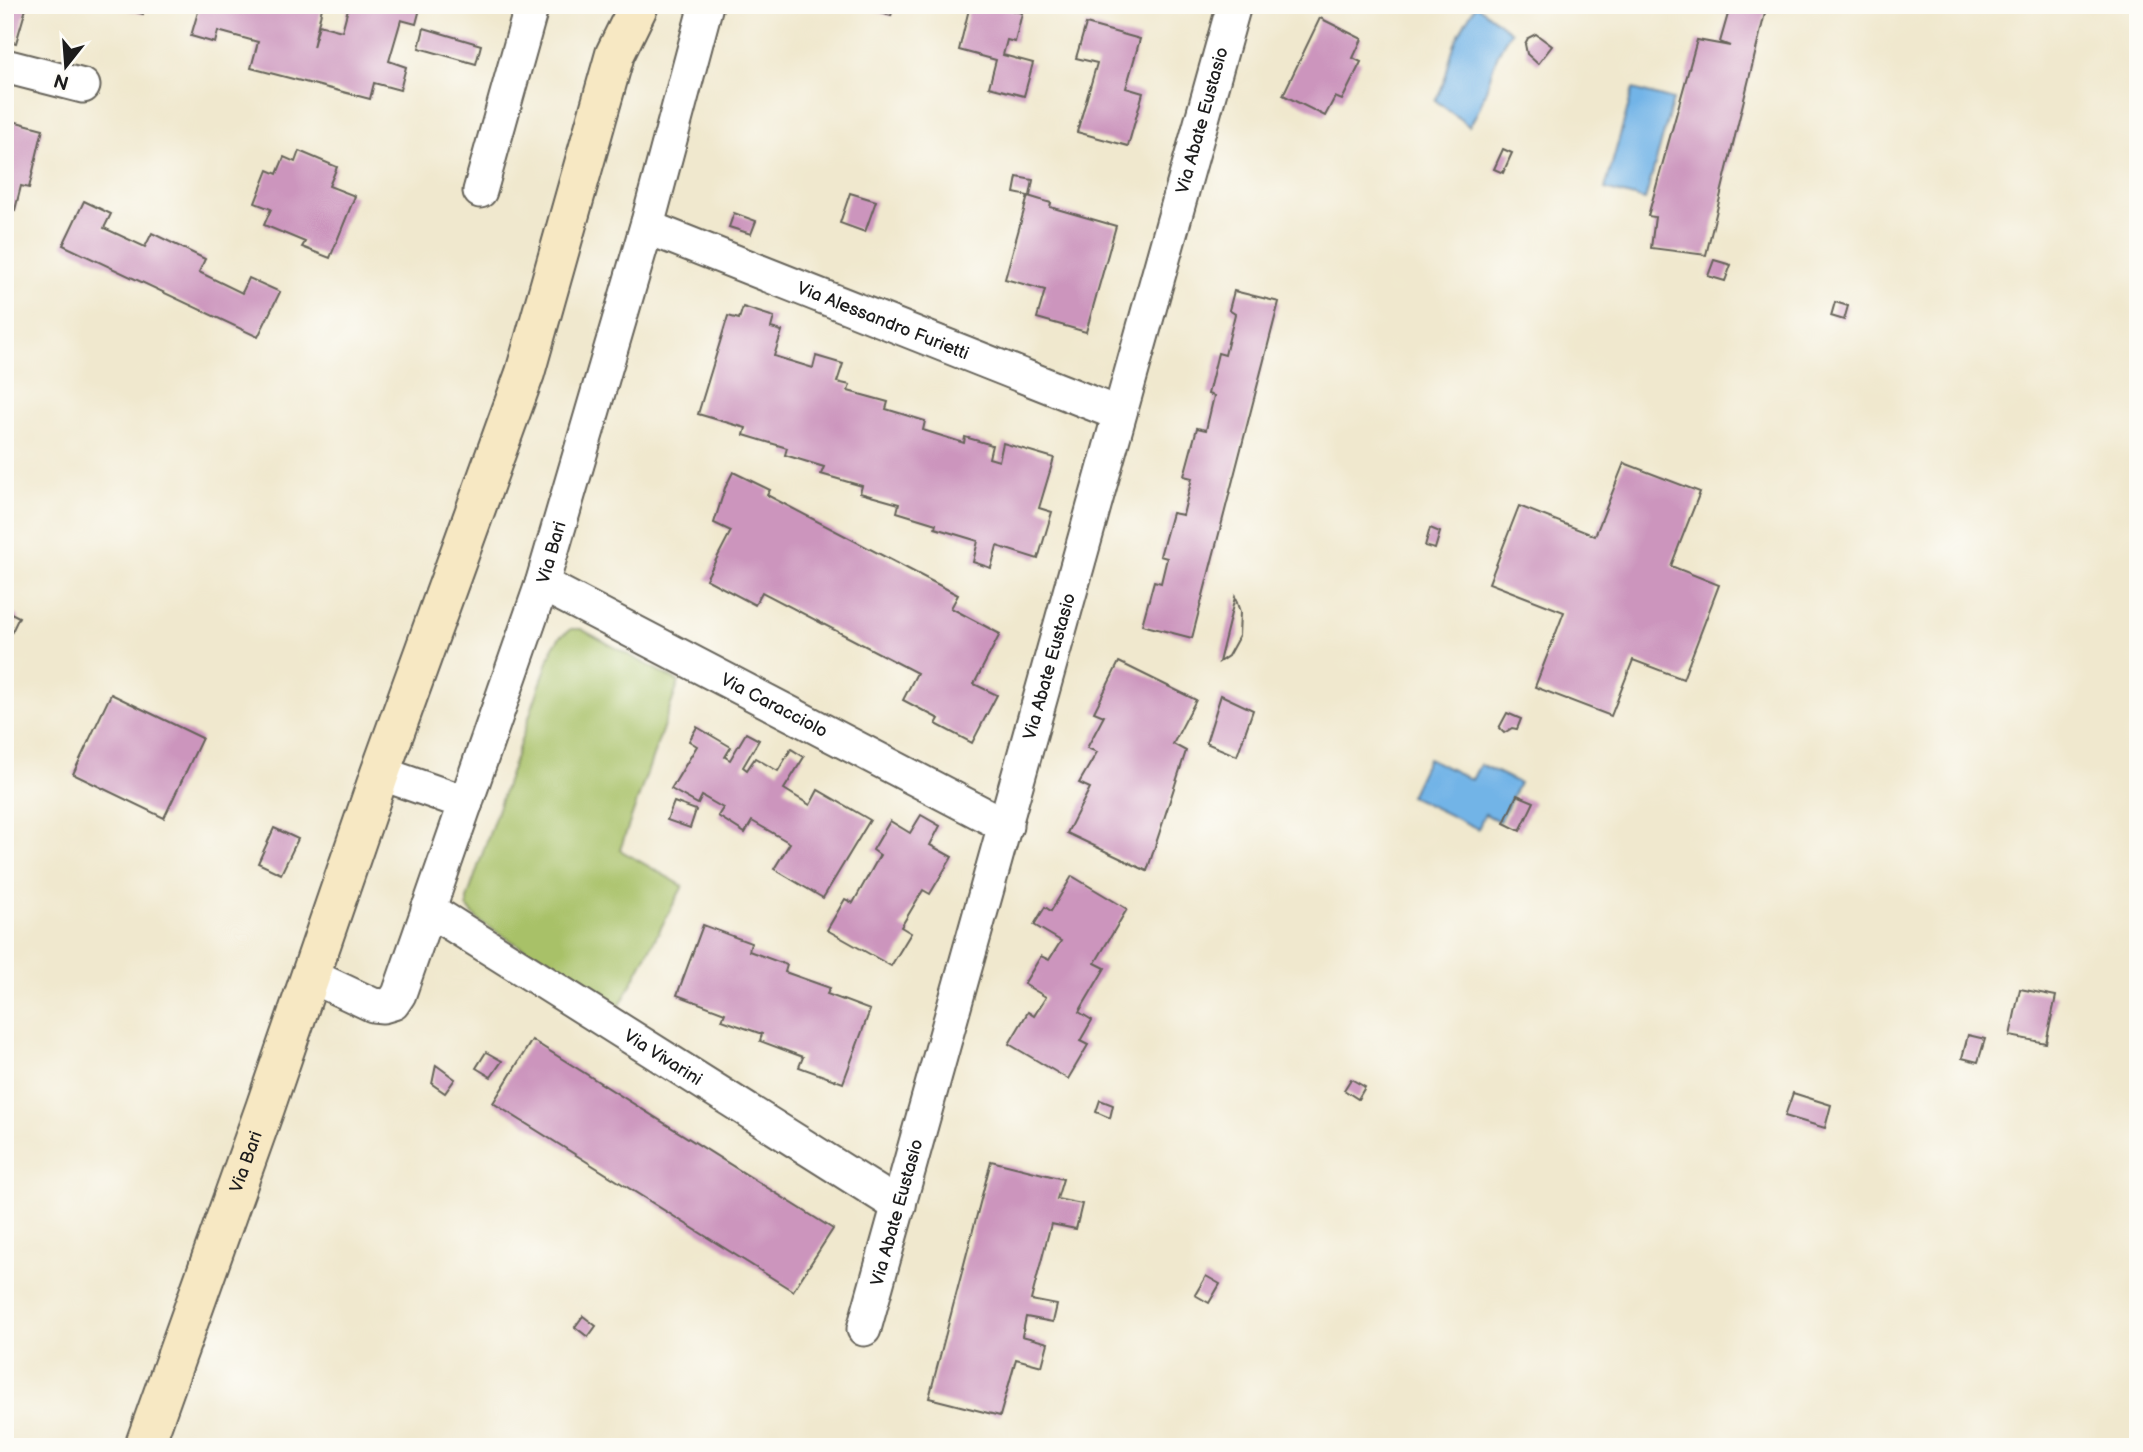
<svg xmlns="http://www.w3.org/2000/svg" width="2143" height="1452" font-family="'Balsamiq Sans',sans-serif">
  <style>
    .green { fill: #a8c167; stroke: #626e42; stroke-width: 2 }
    .water { fill: #72b4e7; stroke: #476882; stroke-width: 2 }
    .building { fill: #cc95bd }
    .lines { fill: none; stroke-linecap: round; stroke-linejoin: round }
    .minor-casing { stroke: #66635a; stroke-width: 37 }
    .secondary-casing { stroke: #66635a; stroke-width: 42 }
    .minor { stroke: #fff; stroke-width: 33 }
    .secondary { stroke: #f7e8c3; stroke-width: 38 }
    .labels { text-anchor: middle; dominant-baseline: central; stroke-width: 5; stroke-linejoin: round; paint-order: stroke }
    .street-label { font-size: 18px; fill: #1c1c1c; stroke: #fdfcf7 }
  </style>
  <rect width="100%" height="100%" fill="#fdfcf7"/>
  <filter id="ink" filterUnits="userSpaceOnUse"><feTurbulence type="fractalNoise" baseFrequency=".0143" numOctaves="2"/><feDisplacementMap in="SourceGraphic" scale="14" xChannelSelector="R" yChannelSelector="G"/><feConvolveMatrix kernelMatrix="1 2 1 2 8 2 1 2 1" color-interpolation-filters="sRGB"/></filter>
  <filter id="wash" filterUnits="userSpaceOnUse"><feTurbulence type="fractalNoise" baseFrequency=".00686" numOctaves="4" result="noise"/><feDisplacementMap in="SourceGraphic" scale="28" xChannelSelector="R" yChannelSelector="G"/><feGaussianBlur stdDeviation="1.57" result="paint"/><feColorMatrix in="noise" values="0 0 0 0 0 0 0 0 0 0 0 0 0 0 0 0 0 1.4 0 .05"/><feComposite in="paint" operator="in"/></filter>
  <g filter="url(#wash)">
    <rect width="100%" height="100%" fill="#f0e8ce"/>
    <polygon class="green" points="571,629 581,629 679,682 620,850 683,886 619,1007 479,921 467,907 467,899 553,647 560,637"/>
    <g class="water">
      <path d="M1476,5l35,27c-22,27 -21,65 -42,94l-34,-26c12,-17 12,-35 19,-54 5,-15 14,-27 22,-41z"/>
      <polygon points="1633,89 1673,100 1645,200 1605,189"/>
      <polygon points="1428,758 1472,780 1480,764 1519,783 1500,822 1485,814 1478,829 1410,796"/>
    </g>
    <g id="blocks">
      <g class="building">
        <polygon points="5,5 27,5 16,43 5,40"/>
        <polygon points="111,5 145,5 143,14"/>
        <polygon points="200,5 312,5 322,8 313,47 319,25 342,31 349,5 421,5 416,24 401,20 389,61 406,67 400,90 374,83 370,99 251,68 258,42 218,31 215,43 191,36"/>
        <polygon points="854,5 894,5 891,16"/>
        <polygon points="970,5 993,5 1022,13 1015,42 1007,40 1003,55 1033,63 1024,96 989,87 996,60 959,50"/>
        <polygon points="1709,5 1767,5 1706,255 1651,248 1655,217 1648,216 1697,40 1730,46 1720,42 1728,14 1712,12"/>
        <polygon points="1320,18 1362,39 1353,58 1361,62 1342,100 1335,97 1325,116 1283,95"/>
        <polygon points="1086,24 1140,39 1126,88 1143,93 1128,146 1077,132 1097,63 1076,58"/>
        <polygon points="424,28 481,45 476,64 419,48"/>
        <polygon points="1536,34 1552,46 1538,64 1527,54 1525,44 1528,38"/>
        <polygon points="5,119 43,129 29,188 21,186 15,210 5,208"/>
        <polygon points="1503,149 1512,153 1503,173 1494,169"/>
        <polygon points="299,151 337,167 329,186 355,196 330,258 302,247 305,242 264,225 271,209 255,203 268,170 277,174 284,157 295,162"/>
        <polygon points="1017,177 1033,180 1030,196 1028,196 1051,203 1050,207 1116,226 1086,332 1037,318 1045,290 1005,279 1028,196 1014,193"/>
        <polygon points="850,193 876,201 865,232 840,223"/>
        <polygon points="84,201 111,214 104,228 145,247 152,233 205,259 199,272 242,293 249,278 280,292 258,337 63,245"/>
        <polygon points="734,213 756,221 751,234 729,227"/>
        <polygon points="1714,260 1731,265 1725,281 1708,276"/>
        <polygon points="1234,291 1279,302 1192,638 1142,625 1154,581 1161,583 1167,558 1160,556 1172,513 1183,515 1192,478 1184,476 1197,428 1206,430 1214,396 1208,394 1218,353 1225,355 1235,314 1229,310"/>
        <polygon points="1835,302 1848,306 1844,320 1831,316"/>
        <polygon points="743,307 774,317 771,328 782,331 774,356 813,368 816,356 843,364 837,382 850,385 848,391 888,402 886,409 925,421 923,430 964,443 965,437 992,445 989,458 999,461 1003,443 1054,458 1039,508 1052,512 1038,559 997,546 991,568 973,562 978,541 935,528 936,524 897,512 899,504 860,493 862,486 821,474 824,467 785,455 787,448 744,435 746,428 698,414 728,316 739,319"/>
        <polygon points="1624,463 1700,492 1671,566 1719,585 1683,679 1633,660 1611,716 1535,687 1564,612 1489,583 1519,506 1595,536"/>
        <polygon points="733,472 770,490 767,495 958,595 951,608 1000,634 974,684 997,695 972,743 936,724 939,719 903,700 917,673 762,592 755,605 706,579 731,531 714,523 725,488"/>
        <polygon points="1430,528 1440,532 1435,549 1425,546"/>
        <polygon points="1235,597 1240,612 1239,636 1228,656 1219,662"/>
        <polygon points="5,610 19,617 5,646"/>
        <polygon points="1119,662 1196,700 1173,744 1186,751 1147,871 1067,833 1090,788 1079,783 1097,752 1087,748 1104,716 1094,712"/>
        <polygon points="111,694 202,738 164,818 73,774"/>
        <polygon points="1221,695 1253,710 1237,756 1206,743"/>
        <polygon points="1507,713 1521,719 1517,729 1512,728 1504,733 1499,728"/>
        <polygon points="697,727 731,747 725,757 730,760 746,733 759,740 743,767 747,770 755,758 778,771 791,749 804,757 784,789 810,805 818,790 870,820 823,898 774,869 790,843 752,821 745,833 718,816 723,808 702,796 698,804 671,789 697,746 689,741"/>
        <polygon points="1517,795 1534,802 1520,831 1504,823"/>
        <polygon points="674,802 696,810 690,828 667,820"/>
        <polygon points="921,815 940,826 930,845 952,857 930,894 923,890 901,927 911,933 891,966 827,930 845,899 853,903 880,855 873,850 890,821 910,833"/>
        <polygon points="274,828 298,839 281,874 258,863"/>
        <polygon points="1072,876 1127,909 1095,963 1105,968 1079,1012 1092,1020 1080,1041 1088,1045 1068,1079 1009,1044 1028,1012 1034,1016 1046,997 1024,984 1041,956 1049,960 1061,941 1034,925 1045,907 1051,911"/>
        <polygon points="703,925 751,943 749,951 787,965 785,972 830,988 827,994 870,1010 843,1083 799,1067 803,1057 760,1041 762,1034 722,1020 725,1013 677,995"/>
        <polygon points="2020,989 2056,996 2046,1043 2010,1036"/>
        <polygon points="1968,1035 1985,1039 1978,1062 1962,1058"/>
        <polygon points="532,1040 833,1229 793,1291 493,1103"/>
        <polygon points="486,1052 502,1061 491,1077 476,1068"/>
        <polygon points="436,1065 455,1079 445,1093 432,1084"/>
        <polygon points="1351,1079 1365,1087 1358,1099 1344,1090"/>
        <polygon points="1793,1093 1831,1105 1825,1128 1785,1116"/>
        <polygon points="1100,1100 1113,1105 1110,1118 1096,1112"/>
        <polygon points="991,1161 1063,1179 1057,1199 1082,1204 1076,1229 1051,1224 1031,1300 1057,1305 1053,1322 1026,1317 1022,1336 1048,1343 1042,1366 1016,1359 1000,1416 929,1398"/>
        <polygon points="1206,1276 1220,1284 1209,1303 1195,1295"/>
        <polygon points="583,1316 596,1326 588,1337 575,1327"/>
      </g>
    </g>
  </g>
  <g filter="url(#ink)">
    <use href="#blocks" fill-opacity="0" stroke="#66635a" stroke-width="2"/>
    <g class="lines">
      <g class="minor-casing">
        <g id="minor">
          <polyline points="5,66 83,86"/>
          <polyline points="480,191 532,5"/>
          <path id="s1" d="M647,227l472,187"/>
          <path id="s2" d="M542,584l464,242"/>
          <polyline points="380,773 466,803"/>
          <path id="s3" d="M428,909l471,297"/>
          <path id="s4" d="M311,976l62,29 10,1 10,-3 6,-9 143,-410 106,-362 58,-217"/>
          <path id="s5" d="M864,1329l370,-1324"/>
        </g>
      </g>
      <g class="secondary-casing">
        <g id="secondary">
          <path id="s6" d="M144,1447l121,-339 115,-335 145,-400 90,-319 24,-49"/>
        </g>
      </g>
      <use href="#minor" class="minor"/>
      <use href="#secondary" class="secondary"/>
    </g>
  </g>
  <g class="labels">
    <g class="street-label">
      <text stroke="none"><textPath href="#s5" startOffset="1255">Via Abate Eustasio</textPath></text>
      <text stroke="none"><textPath href="#s1" startOffset="254">Via Alessandro Furietti</textPath></text>
      <text stroke="none"><textPath href="#s4" startOffset="567">Via Bari</textPath></text>
      <text stroke="none"><textPath href="#s5" startOffset="688">Via Abate Eustasio</textPath></text>
      <text stroke="none"><textPath href="#s2" startOffset="262">Via Caracciolo</textPath></text>
      <text stroke="none"><textPath href="#s3" startOffset="278">Via Vivarini</textPath></text>
      <text stroke="none"><textPath href="#s6" startOffset="303">Via Bari</textPath></text>
      <text stroke="none"><textPath href="#s5" startOffset="121">Via Abate Eustasio</textPath></text>
    </g>
  </g>
  <rect width="2143" height="1452" fill="none" stroke="#fdfcf7" stroke-width="28"/>
  <g transform="translate(66 66) rotate(197)" stroke="#fdfcf7" stroke-width="5" paint-order="stroke">
  <path d="M0-5L12 26L0 18L-12 26Z" fill="#1c1c1c"/>
  <text y="-10" font-size="19" font-weight="bold" text-anchor="middle" fill="#1c1c1c">N</text>
  </g>
</svg>
